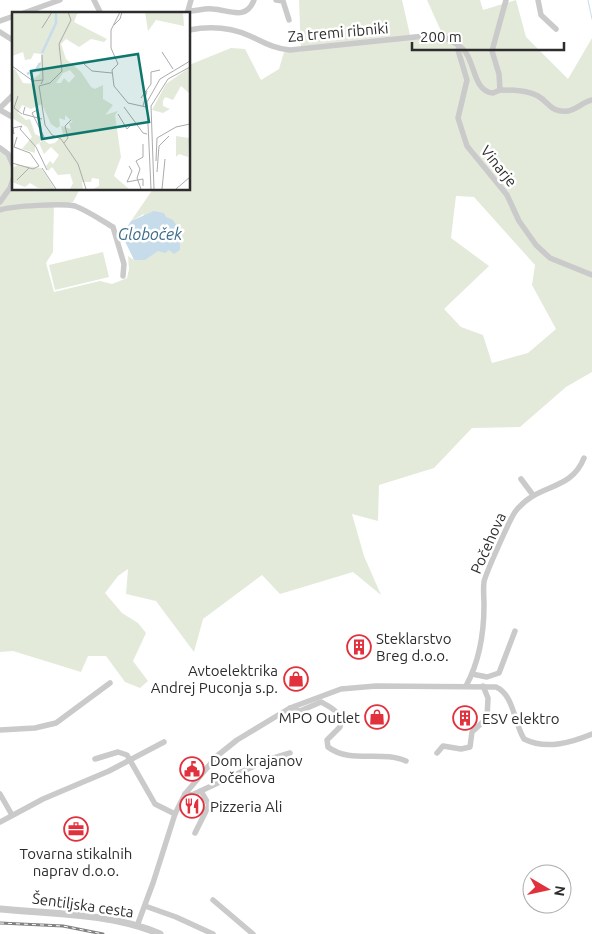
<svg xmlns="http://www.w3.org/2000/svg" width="592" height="934" font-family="Ubuntu,sans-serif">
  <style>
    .green { fill: #e3eada; fill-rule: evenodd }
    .water { fill: #c6dcea }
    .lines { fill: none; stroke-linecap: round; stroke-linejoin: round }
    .stream { stroke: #c6dcea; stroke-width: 1 }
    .minor { stroke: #cacaca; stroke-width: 5.5 }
    .tertiary { stroke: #cacaca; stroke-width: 7 }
    .rail-casing { stroke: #828282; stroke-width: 3 }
    .rail { stroke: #fff; stroke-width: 1; stroke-dasharray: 4; stroke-linecap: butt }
    .labels { text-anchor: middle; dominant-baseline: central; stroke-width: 5; stroke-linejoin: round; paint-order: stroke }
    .street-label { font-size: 15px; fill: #2d2d2d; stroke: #fff }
    .poi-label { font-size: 15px; fill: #2d2d2d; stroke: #fff; text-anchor: start }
    .water-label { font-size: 16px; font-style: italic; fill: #3d6d8c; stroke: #fff }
    .inset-river { fill: none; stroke: #c6dcea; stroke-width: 2.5 }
    .inset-road { fill: none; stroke: #ababab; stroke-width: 1 }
    .view { fill: #0f766e; fill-opacity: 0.15; stroke: #0f766e; stroke-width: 2.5 }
    .inset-edge { fill: none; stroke: #2d2d2d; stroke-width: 2.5 }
  </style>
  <rect width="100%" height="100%" fill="#fff"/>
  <g class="green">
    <path d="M299,0h103l8,35 31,-4 -14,-31h53l3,10 33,-10 10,37 42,42 24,-41v334l-26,15 -46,40 -48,1 -38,40 -55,17 -1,36 -26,-7 12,42 17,39 -28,-23 -73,22 -18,-19 -59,44 -9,33 -38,-51 -30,-7 2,-25 -10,7 -13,17 17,20 16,10 8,10 -13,28 15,20 -8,7 -15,-6 -19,-26h-18l-7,16 -68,-21 -13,1v-501c12,7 14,25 14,38h66l-7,13 -19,3 -1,47 -7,11 8,29 46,-11 12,3 15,-6 2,-9 -1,-13 6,4 10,-46 -13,7 22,-32h36v-124l42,-17 14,1 16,31 18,-11 5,-17h17zM456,196l18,1 61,68 -3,20 24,44 -28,24 -36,10 -9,-28 -22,-8 -17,-18 45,-43 -38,-28z"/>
    <polygon points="103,252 109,277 55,290 49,265"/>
  </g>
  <polygon class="water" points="154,211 164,213 166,217 173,220 179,229 177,237 180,239 180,250 174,254 169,250 165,253 158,251 145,260 134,260 122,235 131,221"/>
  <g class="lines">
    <polyline class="stream" points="588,0 592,19"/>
    <g class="minor">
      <polyline points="94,0 101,14"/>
      <polyline points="276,0 283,1 289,20"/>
      <polyline points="538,0 541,15 556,29"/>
      <path d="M189,11c8,0 15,-3 24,-2 16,1 33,12 41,-9"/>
      <polyline points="21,14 60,0"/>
      <polyline points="187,14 191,0"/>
      <polyline points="0,21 14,16"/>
      <path d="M189,30c21,-4 41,-3 61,6 13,6 25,13 40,14l145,-15c11,2 20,7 28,14 12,11 10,43 30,44l7,-3 -1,-16 -7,-23 14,-51"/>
      <polyline points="0,32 14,41"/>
      <polyline points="459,48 458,50 467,80 458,118 467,146 507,195 519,221 536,245 550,258 592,275"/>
      <path d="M500,90c13,0 26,0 38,6 12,7 13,17 30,15 8,-1 15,-9 24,-11"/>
      <polyline points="0,108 14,94"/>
      <polyline points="0,110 14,118"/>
      <polyline points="0,148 8,154 14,167"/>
      <polyline points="0,202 10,188 14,176"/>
      <path d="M0,210c12,-4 63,-7 75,-4 13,5 26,14 38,21l11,37 -1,12"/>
      <polyline points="521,479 533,495"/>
      <polyline points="472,674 487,677 499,673 515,631"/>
      <path d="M466,686c13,-24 18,-54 18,-81 0,-8 -1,-15 0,-23 1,-7 26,-63 31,-70 22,-30 55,-19 69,-54"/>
      <path d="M290,708l10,3 21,-9c11,6 21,10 19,25l-13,13 1,7c22,17 54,3 78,14"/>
      <polyline points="0,730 35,728 56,723 110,683"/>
      <polyline points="437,753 443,746 461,749 470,747 472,732 487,718 488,698 483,686"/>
      <polyline points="95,759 118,752 127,755 155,804 175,814"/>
      <polyline points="0,794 12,815"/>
      <polyline points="185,794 192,795 267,760 290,753"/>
      <polyline points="0,822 43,799 109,771 164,742"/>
      <polyline points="195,833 209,805 201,791"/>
      <polyline points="213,900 253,934"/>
      <polyline points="145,906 176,917 213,934"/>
      <path d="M137,926l16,-43 22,-69 10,-20 32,-38 20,-16 53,-32 51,-19 35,-3 120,1c18,8 18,36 28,52 22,11 46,4 68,-5"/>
    </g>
    <path class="tertiary" d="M0,909c53,5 111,4 160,25"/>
    <g class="rail-casing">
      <polyline id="rail" points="0,923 63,926 103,934"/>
    </g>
    <use href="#rail" class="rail"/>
  </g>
  <defs>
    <g id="building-ring" transform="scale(1.25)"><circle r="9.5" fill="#fff" stroke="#e1313d" stroke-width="1.5"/><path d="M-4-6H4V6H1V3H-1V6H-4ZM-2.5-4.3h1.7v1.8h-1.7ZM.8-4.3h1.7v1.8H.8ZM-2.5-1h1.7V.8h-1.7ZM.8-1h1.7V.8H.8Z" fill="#e1313d"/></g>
    <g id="shop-ring" transform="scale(1.25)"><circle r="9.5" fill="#fff" stroke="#e1313d" stroke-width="1.5"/><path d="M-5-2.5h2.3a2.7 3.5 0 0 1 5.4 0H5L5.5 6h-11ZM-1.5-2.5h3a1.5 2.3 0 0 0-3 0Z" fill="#e1313d"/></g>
    <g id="civic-ring" transform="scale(1.25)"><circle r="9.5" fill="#fff" stroke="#e1313d" stroke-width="1.5"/><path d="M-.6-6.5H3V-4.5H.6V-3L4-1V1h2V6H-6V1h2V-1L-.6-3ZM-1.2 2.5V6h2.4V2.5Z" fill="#e1313d"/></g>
    <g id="restaurant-ring" transform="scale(1.25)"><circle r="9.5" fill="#fff" stroke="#e1313d" stroke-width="1.5"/><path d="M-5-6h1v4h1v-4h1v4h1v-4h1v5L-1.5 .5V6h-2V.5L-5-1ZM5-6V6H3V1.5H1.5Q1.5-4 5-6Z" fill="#e1313d"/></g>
    <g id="office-ring" transform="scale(1.25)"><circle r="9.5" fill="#fff" stroke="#e1313d" stroke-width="1.5"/><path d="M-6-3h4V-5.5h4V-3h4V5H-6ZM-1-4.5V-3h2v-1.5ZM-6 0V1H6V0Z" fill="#e1313d"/></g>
  </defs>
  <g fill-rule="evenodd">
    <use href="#building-ring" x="359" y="647"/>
    <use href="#shop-ring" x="296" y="679"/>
    <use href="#shop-ring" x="377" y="717"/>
    <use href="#building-ring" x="465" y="718"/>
    <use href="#civic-ring" x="192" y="769"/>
    <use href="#restaurant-ring" x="192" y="806"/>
    <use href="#office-ring" x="76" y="829"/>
  </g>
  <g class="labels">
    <g class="street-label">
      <text transform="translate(338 32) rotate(-5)">Za tremi ribniki</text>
      <text transform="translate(499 166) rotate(51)">Vinarje</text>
      <text transform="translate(488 543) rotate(-66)">Počehova</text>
      <text transform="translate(83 905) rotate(8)">Šentiljska cesta</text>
    </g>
    <g class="poi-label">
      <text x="376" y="638">Steklarstvo<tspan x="376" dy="17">Breg d.o.o.</tspan></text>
      <text x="278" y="670" text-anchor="end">Avtoelektrika<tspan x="278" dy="17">Andrej Puconja s.p.</tspan></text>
      <text x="360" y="717" text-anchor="end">MPO Outlet</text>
      <text x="482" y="718">ESV elektro</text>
      <text x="210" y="760">Dom krajanov<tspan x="210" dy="17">Počehova</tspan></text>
      <text x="210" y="806">Pizzeria Ali</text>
      <text x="76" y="853" text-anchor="middle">Tovarna stikalnih<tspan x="76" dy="17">naprav d.o.o.</tspan></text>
    </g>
    <g class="water-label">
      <text x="150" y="234">Globoček</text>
    </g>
  </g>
  <g transform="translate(12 12)">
    <rect width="178" height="178" fill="#fff"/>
    <path d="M28,0h43l-6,2 -3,8 33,17 -3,3 -13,-3 -12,8 -13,-8 -5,5 5,15 15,13 10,15 4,2 8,-4v14l10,6 -8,10 13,-4 -3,4 6,42 -7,19 15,13h9h-45l6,-3v-7l-7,-1 -1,4h-9l1,7h-13l3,-6 -3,-9 -12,1 -6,-8 -4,4 -2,-5 4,-5 3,3 6,-9 -8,-8 -7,7 -5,-11 -4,3v7l-13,-4 10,-12 -5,-10 -15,-9v-47l3,-2 8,14 11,1 -2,-4 9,-7 -7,-3 7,-9v-7l-7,-1 -3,6 -6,1 -2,-8 -11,4v-43zM58,58l5,6 -6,7 -5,-5 -3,5h-5l7,-10zM30,92l9,20 6,4 3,-2 -1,-8 6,2v-5l8,7 -4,1 2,6 -10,-3 2,8 -8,9 -6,1 -5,-4 -5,3 4,-5 -8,-4 -5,-15 -4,1 -8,-7 4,-8 9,4zM133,0h38l1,14 -28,-6 -8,11zM177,56v25l-8,-7 -8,14 -8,-3 -2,4v5l7,3 -7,4 -11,-3 14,-26zM164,124l13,2 -1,19 -9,-3 -3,3zM6,153l23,3 14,21 -17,-1 -8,-5 -5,4 -13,-5v-14z" fill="#e3eada" fill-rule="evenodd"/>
    <path class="inset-river" d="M30,41l14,-30v-11M15,62l9,-4 4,-7"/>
    <path class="inset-road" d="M108,0l-9,18v18l7,16 -6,6 2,16 14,17 18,4M102,13l6,-6 2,-7M30,16l10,-16M150,40l11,17M30,43l1,25M72,52l8,7 20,2M0,54l21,15 10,-1 -2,4M27,74l6,39 7,10 9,4 17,25 8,25M27,74l11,-3 12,-12 -3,-27 12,-24 -3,-8M6,84l-4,12 8,6M129,86l10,-14v-12l9,-2M131,94l4,-15M13,95l-2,7 19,5M112,95l19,26 4,1M27,102l-2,-4 -5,3 13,26M106,102l9,15 3,-3M0,119l2,3 -1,-6 9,-2 -2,3 16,18 11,23M5,125l-3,10 16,6 9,13M52,131l4,-5 -3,-12 6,-6M144,149l1,-23 19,-11 14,-3M0,151l21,6 6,-3M117,154l3,5 -5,11 16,-3v7M30,156l14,21M145,160l2,-26 10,-10M5,168l12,-12M129,177l-4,-11 3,-9 -4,-8 7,-4v-13M139,177l-4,-87 13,-23 30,-18M142,177l-3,-83 17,-27 22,-12M150,177l3,-30M164,177l14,-12"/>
    <path class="view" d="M126,42l11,68 -107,17 -11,-68z"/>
    <rect width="178" height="178" class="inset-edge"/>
  </g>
  <g transform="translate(547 889) rotate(99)"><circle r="24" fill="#ffffff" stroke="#ababab"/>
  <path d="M0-4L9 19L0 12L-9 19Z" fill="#e1313d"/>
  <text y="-8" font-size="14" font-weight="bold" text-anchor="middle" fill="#2d2d2d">N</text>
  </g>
  <path d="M412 42v8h152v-8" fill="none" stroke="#2d2d2d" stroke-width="2.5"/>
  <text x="420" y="42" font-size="15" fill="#2d2d2d" stroke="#ffffff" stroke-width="4" paint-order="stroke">200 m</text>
</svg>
